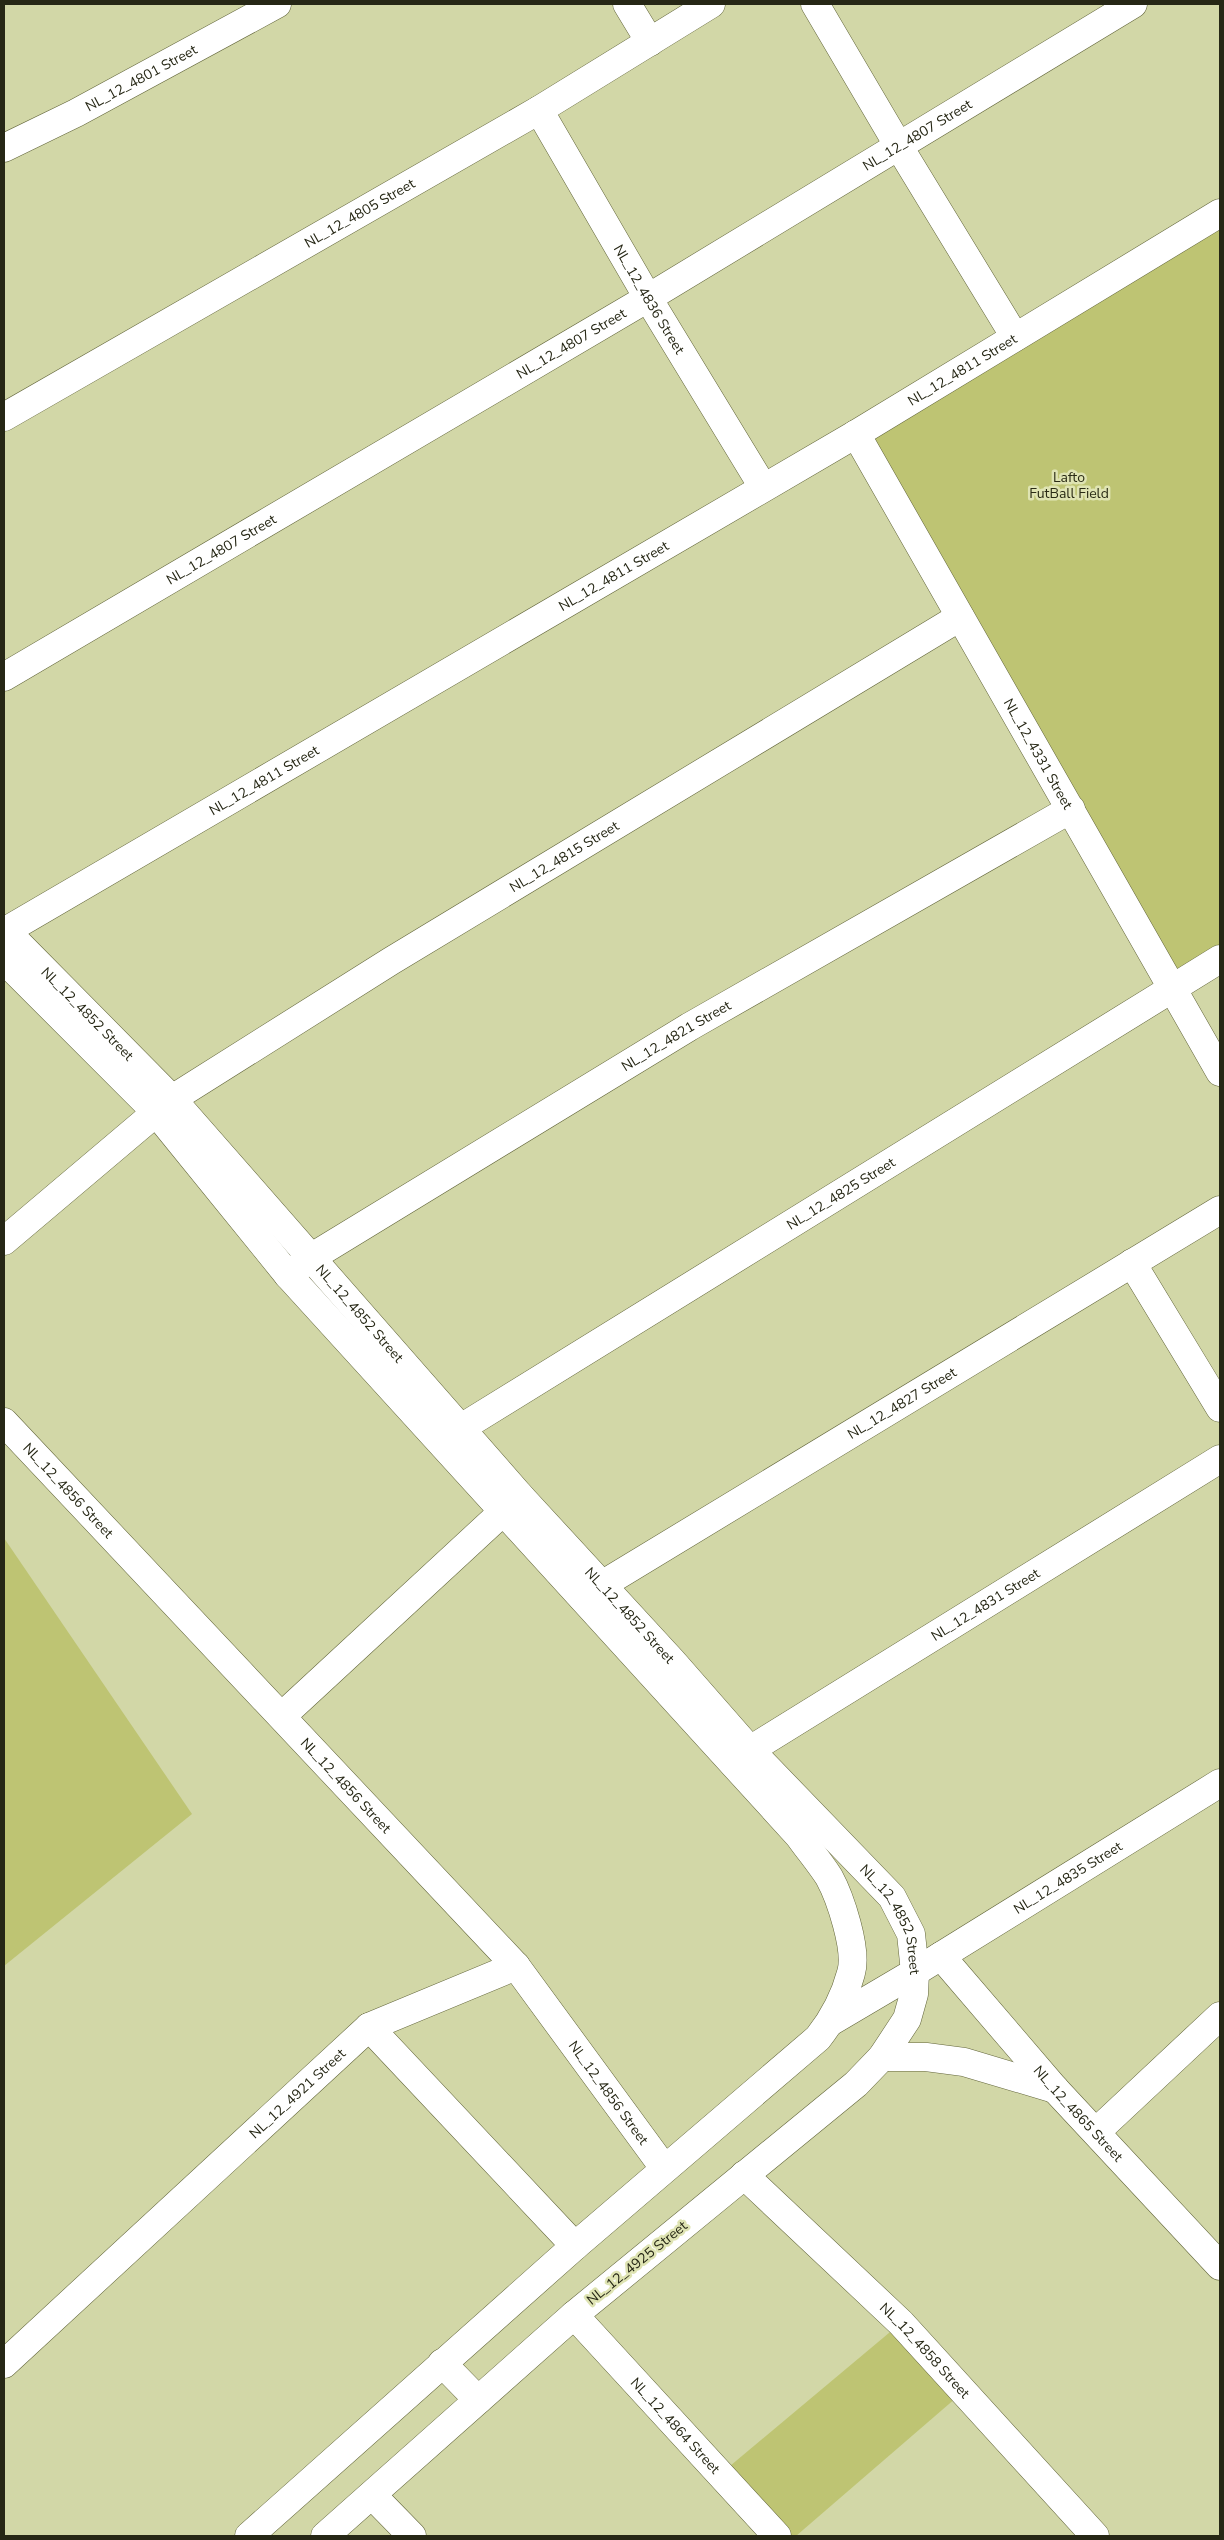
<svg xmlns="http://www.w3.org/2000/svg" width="1224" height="2540" font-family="'Nunito Sans',sans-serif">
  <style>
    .green { fill: #bec473 }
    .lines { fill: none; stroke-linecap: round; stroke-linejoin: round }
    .minor-casing { stroke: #62653a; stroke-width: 29 }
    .major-casing { stroke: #62653a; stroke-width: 29 }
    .minor { stroke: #fff; stroke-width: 28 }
    .major { stroke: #fff; stroke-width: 28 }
    .labels { text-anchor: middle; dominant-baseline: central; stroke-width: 5; stroke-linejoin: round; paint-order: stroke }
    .street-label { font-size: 14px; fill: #262715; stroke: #dfe4b3 }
    .park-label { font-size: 14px; fill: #2a2b15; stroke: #dfe4b3 }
  </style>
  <rect width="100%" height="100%" fill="#d2d7a7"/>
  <g class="green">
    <polygon points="1220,216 1220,969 1179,994 860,430"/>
    <polygon points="4,1538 192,1814 4,1966"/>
    <polygon points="908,2317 971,2385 796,2536 784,2536 724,2471"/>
  </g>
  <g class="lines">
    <g class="minor-casing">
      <g id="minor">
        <polyline points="627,4 650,42"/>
        <polyline points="815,4 898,145 1015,337"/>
        <path id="s1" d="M539,110l109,188 115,189"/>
        <path id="s2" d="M4,148l72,-35 201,-109"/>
        <path id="s3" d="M4,417l535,-307 172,-106"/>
        <path id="s4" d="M856,434l364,638"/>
        <path id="s5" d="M4,677l644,-379 485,-294"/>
        <path id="s6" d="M4,932l852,-498 364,-221"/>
        <path id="s7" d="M4,1241l168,-142 219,-138 569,-344"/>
        <polyline points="1132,1263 1220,1408"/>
        <path id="s8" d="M288,1275l24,-18 377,-230 382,-218"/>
        <path id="s9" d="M4,1422l512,544 148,202"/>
        <path id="s10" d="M442,1442l19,-14 759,-469"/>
        <path id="s11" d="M582,1597l638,-387"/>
        <polyline points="282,1716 520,1496"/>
        <path id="s12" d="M733,1763l17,-13 470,-291"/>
        <path id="s13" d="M941,1956l114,133 165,177"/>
        <path id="s14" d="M832,2021l83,-49 305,-189"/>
        <polyline points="369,2027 516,1966"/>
        <polyline points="1096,2132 1220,2016"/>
        <path id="s15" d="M744,2175l157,148 194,213"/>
        <path id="s16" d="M574,2315l203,221"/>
        <path id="s17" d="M4,2364l365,-337 206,219"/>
        <polyline points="372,2495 412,2536"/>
      </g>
    </g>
    <g class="major-casing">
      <g id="major">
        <path id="s18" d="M4,929l168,170 348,397 152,165 78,89 142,147 19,37 4,38 -1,22 -7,25 -25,38 -26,27 -282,231 -249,221"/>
        <path d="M4,960l151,151 133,164 511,561c10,14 21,27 30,41 11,20 29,73 22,96 -6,23 -18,46 -33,65l-243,208 -326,290"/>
        <polyline points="882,2057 926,2057 964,2062 1055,2089"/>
        <polyline points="442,2363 478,2400"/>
      </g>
    </g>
    <use href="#minor" class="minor"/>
    <use href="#major" class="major"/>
  </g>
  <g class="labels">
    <g class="street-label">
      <text stroke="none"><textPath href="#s2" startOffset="154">NL_12_4801 Street</textPath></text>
      <text stroke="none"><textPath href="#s5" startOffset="1062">NL_12_4807 Street</textPath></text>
      <text stroke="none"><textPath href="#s3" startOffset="410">NL_12_4805 Street</textPath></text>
      <text stroke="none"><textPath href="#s1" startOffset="219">NL_12_4836 Street</textPath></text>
      <text stroke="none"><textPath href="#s5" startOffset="658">NL_12_4807 Street</textPath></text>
      <text stroke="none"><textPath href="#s6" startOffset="1111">NL_12_4811 Street</textPath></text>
      <text stroke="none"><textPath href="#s5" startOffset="252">NL_12_4807 Street</textPath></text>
      <text stroke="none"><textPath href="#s6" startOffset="706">NL_12_4811 Street</textPath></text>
      <text stroke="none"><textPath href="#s4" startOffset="368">NL_12_4331 Street</textPath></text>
      <text stroke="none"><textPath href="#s6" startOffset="301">NL_12_4811 Street</textPath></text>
      <text stroke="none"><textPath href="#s7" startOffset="681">NL_12_4815 Street</textPath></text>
      <text stroke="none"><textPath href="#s18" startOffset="119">NL_12_4852 Street</textPath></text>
      <text stroke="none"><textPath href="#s8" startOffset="456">NL_12_4821 Street</textPath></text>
      <text stroke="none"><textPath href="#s10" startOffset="470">NL_12_4825 Street</textPath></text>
      <text stroke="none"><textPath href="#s18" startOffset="524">NL_12_4852 Street</textPath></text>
      <text stroke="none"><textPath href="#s11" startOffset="374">NL_12_4827 Street</textPath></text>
      <text stroke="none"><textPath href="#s9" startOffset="94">NL_12_4856 Street</textPath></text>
      <text stroke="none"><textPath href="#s12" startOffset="298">NL_12_4831 Street</textPath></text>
      <text stroke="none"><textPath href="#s18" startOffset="929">NL_12_4852 Street</textPath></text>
      <text stroke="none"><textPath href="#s9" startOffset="499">NL_12_4856 Street</textPath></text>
      <text stroke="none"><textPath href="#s14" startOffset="276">NL_12_4835 Street</textPath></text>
      <text stroke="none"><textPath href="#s18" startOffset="1334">NL_12_4852 Street</textPath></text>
      <text stroke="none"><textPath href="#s9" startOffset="904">NL_12_4856 Street</textPath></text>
      <text stroke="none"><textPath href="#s17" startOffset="399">NL_12_4921 Street</textPath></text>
      <text stroke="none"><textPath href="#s13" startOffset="209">NL_12_4865 Street</textPath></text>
      <text transform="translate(637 2263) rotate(-39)">NL_12_4925 Street</text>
      <text stroke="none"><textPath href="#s15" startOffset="252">NL_12_4858 Street</textPath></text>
      <text stroke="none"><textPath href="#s16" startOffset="150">NL_12_4864 Street</textPath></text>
    </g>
    <g class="park-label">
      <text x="1069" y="477">Lafto<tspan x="1069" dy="16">FutBall Field</tspan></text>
    </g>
  </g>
  <rect width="1224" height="2540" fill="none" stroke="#262715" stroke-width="10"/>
</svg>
